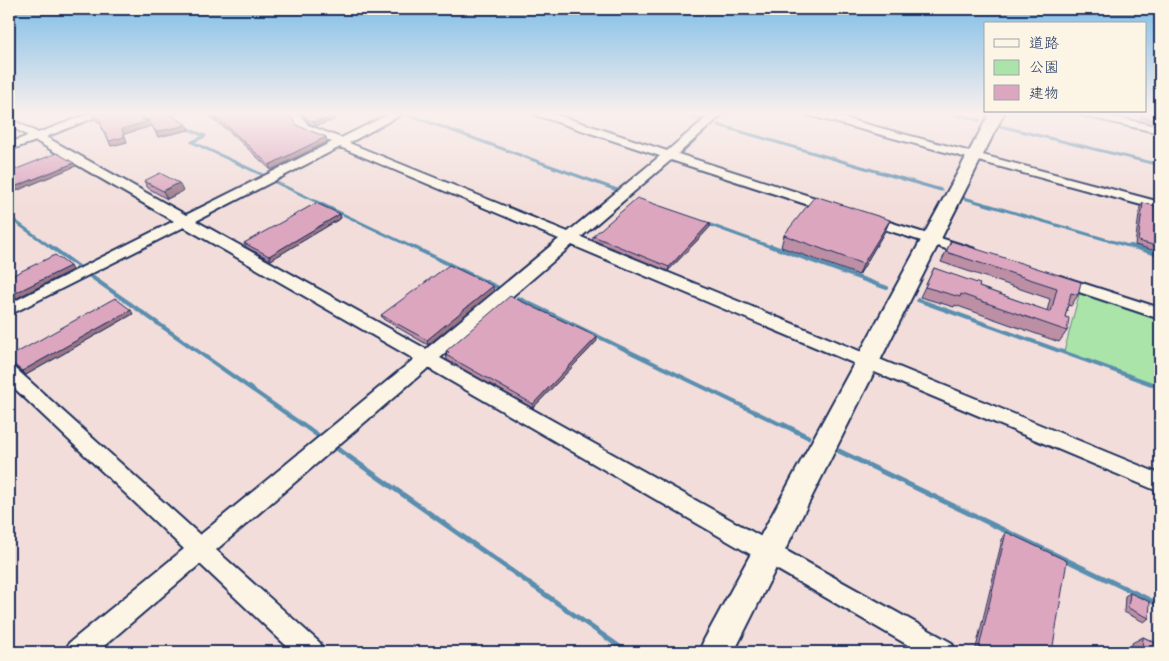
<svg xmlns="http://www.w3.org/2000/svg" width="1169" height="661" font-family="'Balsamiq Sans','Klee One',sans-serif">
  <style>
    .green { fill: #aae4a8; stroke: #628a83 }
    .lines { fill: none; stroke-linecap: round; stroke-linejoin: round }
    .stream-far2 { stroke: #5a8eaf; stroke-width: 3 }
    .stream-far1 { stroke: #5a8eaf; stroke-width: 4 }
    .stream { stroke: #5a8eaf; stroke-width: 5 }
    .lane-casing { stroke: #1b2f5e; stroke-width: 3 }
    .street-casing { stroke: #1b2f5e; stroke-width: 4 }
    .secondary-casing { stroke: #1b2f5e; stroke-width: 4 }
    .lane { fill: #fcf5e5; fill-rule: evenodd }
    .street { fill: #fcf5e5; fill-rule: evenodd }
    .secondary { fill: #fcf5e5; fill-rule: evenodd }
    .wall { fill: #bd8fa4; stroke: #1b2f5e }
    .shaded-wall { fill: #9a7486; stroke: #1b2f5e }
    .building { fill: #dca6bf; stroke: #1b2f5e }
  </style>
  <rect width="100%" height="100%" fill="#f2ddda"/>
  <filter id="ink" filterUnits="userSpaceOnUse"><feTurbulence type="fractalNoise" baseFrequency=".02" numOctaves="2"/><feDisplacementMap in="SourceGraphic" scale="10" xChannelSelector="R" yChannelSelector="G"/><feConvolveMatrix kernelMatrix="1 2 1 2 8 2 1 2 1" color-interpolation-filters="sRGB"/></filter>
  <g filter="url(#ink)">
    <polygon class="green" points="1080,291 1160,318 1160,387 1064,352"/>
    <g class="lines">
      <g class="stream-far2">
        <polyline points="677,113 705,121"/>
        <polyline points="950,113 979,120"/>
        <polyline points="406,114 620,191"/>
        <polyline points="718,125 941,190"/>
        <polyline points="1000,126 1160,165"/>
        <polyline points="186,128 205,136 192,142 265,176"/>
        <polyline points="273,181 414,248"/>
        <polyline points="964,198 1135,248"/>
        <polyline points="9,217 52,248"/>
        <polyline points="705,223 774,248"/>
      </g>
      <g class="stream-far1">
        <polyline points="50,246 79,267"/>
        <polyline points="411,246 503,290"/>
        <polyline points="771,246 887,288"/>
        <polyline points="1131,246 1160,255"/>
        <polyline points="89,275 304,426"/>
        <polyline points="518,298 784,426"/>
        <polyline points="918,300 1160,387"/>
      </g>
      <g class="stream">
        <polyline points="302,424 323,439"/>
        <polyline points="782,424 808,437"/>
        <polyline points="338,449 627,652"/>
        <polyline points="839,451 1160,605"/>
      </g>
      <g class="lane-casing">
        <polygon id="lane" points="136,113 142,113 154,120 150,124 146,124 145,123 149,120"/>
      </g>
      <g class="street-casing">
        <g id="street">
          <path d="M91,113h15l-60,24 140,78 146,-73 -32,-13 -12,-16h11l9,12 33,13 50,-25h13l-55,30 219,89 92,-76 -124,-41 -1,-2h16l116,38 45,-38h12l-46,41 159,51 2,3 -2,3h-10l-156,-51 -90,77 579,237v18l-588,-247 -132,113 512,285 3,9h-35l-492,-284 -212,182 104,93 3,9h-30l-93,-88 -103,88h-31l3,-9 115,-94 -175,-166v-16l6,1 185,167 214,-176 -230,-132 -175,88v-11l165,-83 -138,-80 -27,9v-7l19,-7 -19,-11v-7l29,15zM340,147l219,92 -133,110 -230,-128z"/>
          <polygon points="807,113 824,113 1160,202 1160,210 808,115"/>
          <polygon points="1079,113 1098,113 1160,127 1160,133 1084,116"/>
          <polygon points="867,215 975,249 977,252 975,255 965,255 862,222 860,219 862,216"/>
          <polygon points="1060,276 1160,308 1160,319 1055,284 1053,281 1055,278"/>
        </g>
      </g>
      <g class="secondary-casing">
        <polygon id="secondary" points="990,113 1004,113 734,652 699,652 704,640"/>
      </g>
      <use href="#lane" class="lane"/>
      <use href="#street" class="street"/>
      <use href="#secondary" class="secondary"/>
    </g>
    <g class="wall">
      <polygon points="146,113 180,113 172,116 187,125 189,130 158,137 152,126 124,134 127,142 111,146 108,139 105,136 103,131 101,124 95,120 92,115 148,121 152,117"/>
      <polygon points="206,113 279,113 298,126 326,137 327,142 271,170 231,133 217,122 215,122"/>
      <polygon points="303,113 335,120 315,126 309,123 304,117"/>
      <polygon points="1141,113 1160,113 1160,126 1140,121"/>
      <polygon points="144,181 183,191 167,199 148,188"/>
      <polygon points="1143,203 1160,207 1160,252 1135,245 1140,207"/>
      <polygon points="340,214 341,218 271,260 246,247 244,243"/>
      <polygon points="890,220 885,231 859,275 781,247 784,235"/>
      <polygon points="710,223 710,227 668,271 593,240 593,236"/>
      <polygon points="951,241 1078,295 1071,306 1068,305 1065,317 1067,331 1059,342 955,305 954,307 920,297 934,268 979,287 1047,311 1050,299 941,262"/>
      <polygon points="494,291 428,345 383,319 381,315"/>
      <polygon points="133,314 26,375 9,362 9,357"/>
      <polygon points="597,341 533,408 447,360 446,355 447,355 446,351"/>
      <polygon points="1006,532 1052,652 975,652 1003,536"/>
      <polygon points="1130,593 1149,618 1144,622 1124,612 1125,596"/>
      <polygon points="1143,637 1158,644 1160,643 1160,652 1132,652 1132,643"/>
    </g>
    <g class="shaded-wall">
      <polygon points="167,113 180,113 169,117"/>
      <polygon points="143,115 146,120 143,123 141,118"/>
      <polygon points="215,117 217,122 215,122 213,118"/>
      <polygon points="334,117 335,120 315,126 314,122"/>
      <polygon points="149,121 152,126 124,134 127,142 111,146 109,141 122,129"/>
      <polygon points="187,125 189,130 158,137 156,132"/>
      <polygon points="326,137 327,142 271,170 269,165"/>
      <polygon points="74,163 76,166 9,194 9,189"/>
      <polygon points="179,183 183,191 167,199 163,191"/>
      <polygon points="340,214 341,218 271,260 269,256"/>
      <polygon points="890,220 885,231 859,275 863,264"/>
      <polygon points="710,223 710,227 668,271 669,267"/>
      <polygon points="70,266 72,270 9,302 9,296"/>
      <polygon points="493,286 494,291 428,345 427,340"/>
      <polygon points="131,310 133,314 26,375 22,371"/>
      <polygon points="597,337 597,341 533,408 533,404"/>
    </g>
    <g class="building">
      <polygon points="98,113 139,113 143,115 141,118 142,120 148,121 153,115 151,113 168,113 187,125 156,132 149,121 122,129 124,137 109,141 107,135 103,131 100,120 92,115"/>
      <polygon points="209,113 279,113 285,117 290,116 298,126 326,137 269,165 229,128 215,117 213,118"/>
      <polygon points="303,113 330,113 334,117 314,122 308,120"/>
      <polygon points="1143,113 1160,113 1160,122 1142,117"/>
      <polygon points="57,153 74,163 9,189 9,172"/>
      <polygon points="160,173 179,183 163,191 144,181"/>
      <polygon points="815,196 890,220 863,264 784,235"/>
      <polygon points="637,198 710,223 669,267 593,236"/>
      <polygon points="316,203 340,214 269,256 244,243"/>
      <polygon points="1143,203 1160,207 1160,247 1138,241"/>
      <polygon points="951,241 1081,282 1078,295 1071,293 1065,317 1069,318 1067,331 961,294 960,297 925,287 934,268 980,284 979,287 1051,312 1057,288 946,252"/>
      <polygon points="55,255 70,266 9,296 9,277"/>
      <polygon points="449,265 493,286 427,340 381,315"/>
      <polygon points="510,296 597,337 533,404 446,355 449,352 446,351"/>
      <polygon points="115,298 131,310 22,371 9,361 9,357"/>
      <polygon points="1006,532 1067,561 1052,652 978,652"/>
      <polygon points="1130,593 1150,602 1149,618 1128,608"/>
      <polygon points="1143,637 1160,645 1160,652 1142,652"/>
    </g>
  </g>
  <linearGradient id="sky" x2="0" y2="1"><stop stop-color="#80bee7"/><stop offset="0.55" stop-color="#f9f0ee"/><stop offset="1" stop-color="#f9f0ee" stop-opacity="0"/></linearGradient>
  <rect width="1169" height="206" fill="url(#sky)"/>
  <rect width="1169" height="661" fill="none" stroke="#fcf5e5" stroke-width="30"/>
  <rect x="15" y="15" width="1139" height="631" fill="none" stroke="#1b2f5e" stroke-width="2" filter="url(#ink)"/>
  <rect x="984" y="22" width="162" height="90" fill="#fcf5e5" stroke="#a2a6af"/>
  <rect x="994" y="39" width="25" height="8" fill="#fcf5e5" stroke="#a2a6af"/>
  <text x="1029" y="48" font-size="15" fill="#1b2f5e">道路</text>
  <rect x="994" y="60" width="25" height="15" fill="#aae4a8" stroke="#a2a6af"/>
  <text x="1029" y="72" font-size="15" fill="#1b2f5e">公園</text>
  <rect x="994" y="85" width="25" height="15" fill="#dca6bf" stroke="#a2a6af"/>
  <text x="1029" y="98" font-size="15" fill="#1b2f5e">建物</text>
</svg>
